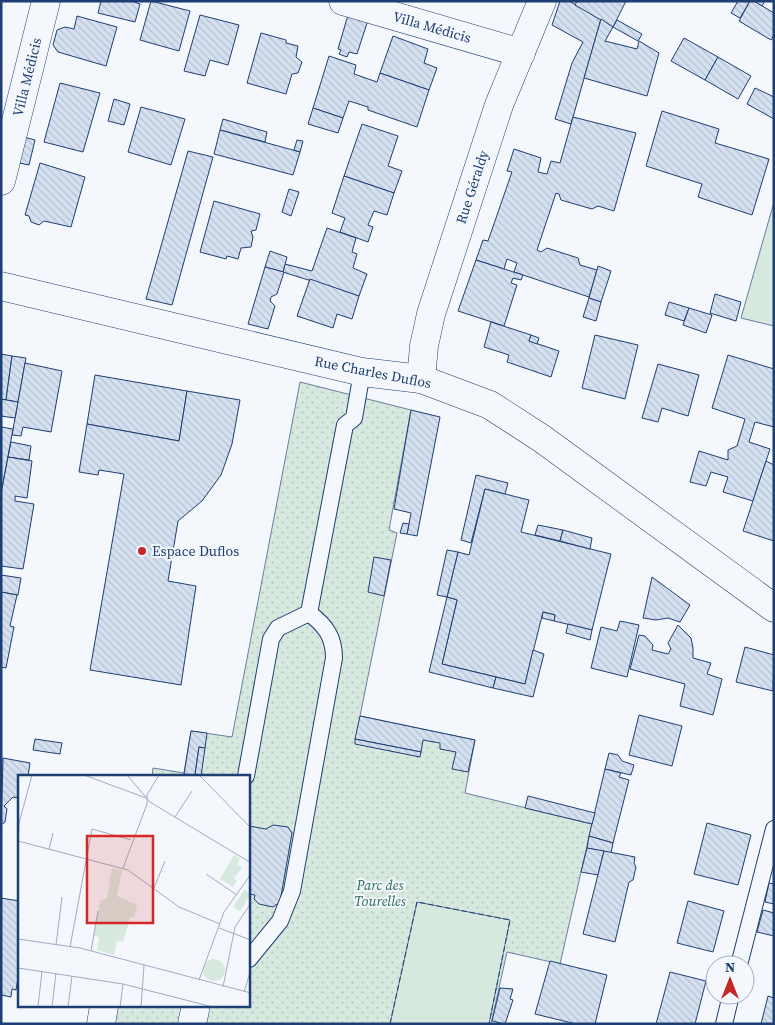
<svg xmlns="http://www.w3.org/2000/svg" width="775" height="1025" font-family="'Source Serif 4',serif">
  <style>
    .green { fill: url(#green-dots); stroke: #687fa3 }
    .pitch { fill: #d7e8df; stroke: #687fa3 }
    .building { fill: url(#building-back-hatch); stroke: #1d3f73 }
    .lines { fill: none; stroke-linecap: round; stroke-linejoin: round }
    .lane-casing { stroke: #1d3f73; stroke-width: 18 }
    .street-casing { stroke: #1d3f73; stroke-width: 29 }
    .lane { stroke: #f4f7fb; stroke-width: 16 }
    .street { stroke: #f4f7fb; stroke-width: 28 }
    .fence { stroke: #1d3f73; stroke-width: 1; stroke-dasharray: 6 2.5; stroke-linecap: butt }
    .poi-dot { fill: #c62828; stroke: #f4f7fb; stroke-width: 2 }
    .labels { text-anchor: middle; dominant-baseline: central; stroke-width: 4; stroke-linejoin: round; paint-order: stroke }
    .street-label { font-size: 14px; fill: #1d3f73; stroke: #f4f7fb }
    .poi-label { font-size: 14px; fill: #1d3f73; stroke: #f4f7fb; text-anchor: start }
    .park-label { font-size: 14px; font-style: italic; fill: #2c6c60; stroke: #f4f7fb }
    .inset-road { fill: none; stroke: #9eadc5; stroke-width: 1 }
    .view { fill: #d62828; fill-opacity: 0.15; stroke: #d62828; stroke-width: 2.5 }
    .inset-edge { fill: none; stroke: #1d3f73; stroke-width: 2.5 }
  </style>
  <defs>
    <pattern id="green-dots" width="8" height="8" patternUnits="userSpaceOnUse" patternTransform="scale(1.25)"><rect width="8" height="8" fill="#d7e8df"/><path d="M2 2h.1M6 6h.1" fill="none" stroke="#b8c8c3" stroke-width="1.8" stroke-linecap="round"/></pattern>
    <pattern id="building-back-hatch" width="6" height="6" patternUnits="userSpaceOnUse" patternTransform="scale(1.25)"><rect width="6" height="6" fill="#d5e0f0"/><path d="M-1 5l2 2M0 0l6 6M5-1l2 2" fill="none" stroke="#b6c1d1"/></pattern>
  </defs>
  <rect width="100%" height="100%" fill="#f4f7fb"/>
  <polygon class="green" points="300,382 411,410 389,530 397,533 360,716 475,740 465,793 592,824 560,964 507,952 491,1024 104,1024 108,1006 249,1006 249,776 152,776 153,768 184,773 191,731 232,737"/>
  <g class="pitch">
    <polygon points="774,202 774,326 741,318"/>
    <polygon points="417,902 510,920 489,1024 390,1024"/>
  </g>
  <g class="building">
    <polygon points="101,1 131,1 140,4 135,22 98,13"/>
    <polygon points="151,1 190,11 179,51 140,40"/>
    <polygon points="560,1 569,1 601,19 571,124 555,119 572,63 583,42 552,25"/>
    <polygon points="577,1 626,1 613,27 575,5"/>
    <polygon points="738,1 750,1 740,18 731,13"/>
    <polygon points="750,1 754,1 774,13 774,35 771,40 739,21"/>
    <polygon points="754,1 765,1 762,6"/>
    <polygon points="200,15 239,25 228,65 210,60 205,76 184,71"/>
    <polygon points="348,15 368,20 357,54 349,52 347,57 339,54 341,50 338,49"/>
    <polygon points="77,16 117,27 106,66 58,52 53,45 57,30 65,27 74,29"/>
    <polygon points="601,19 613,27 605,41 637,49 639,41 659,53 647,96 584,78"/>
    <polygon points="617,20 642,34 638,41 613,27"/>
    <polygon points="261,33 286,40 286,43 298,46 296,57 302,62 298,73 292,74 286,94 247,83"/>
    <polygon points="393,36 428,49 424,63 437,68 429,90 380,73"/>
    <polygon points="684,38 718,57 705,80 671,61"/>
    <polygon points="329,56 356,65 354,74 377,82 380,73 429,90 417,127 368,110 368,107 349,101 343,118 313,108"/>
    <polygon points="718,57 751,76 738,99 705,80"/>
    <polygon points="60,83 100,93 83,152 44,142"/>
    <polygon points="755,88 774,97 774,119 747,104"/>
    <polygon points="114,99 130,104 124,125 108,121"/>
    <polygon points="141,107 185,119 171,165 128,152"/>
    <polygon points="313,108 343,118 338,133 308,124"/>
    <polygon points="662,111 719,129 715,143 769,159 752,215 698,197 702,184 646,166"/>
    <polygon points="573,117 636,133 614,211 598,206 592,209 561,200 559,194 556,193 537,250 541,252 547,248 578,258 580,265 597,270 589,297 514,272 517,263 507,259 504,269 476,260 483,240 488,241 512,172 507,171 514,149 541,158 538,172 547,174 551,161 560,163"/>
    <polygon points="223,119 267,132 265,142 220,130"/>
    <polygon points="362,124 398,136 388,166 402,171 394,193 344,176"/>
    <polygon points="220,130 300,152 293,175 214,154"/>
    <polygon points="20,136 35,140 29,165 14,162"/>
    <polygon points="297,140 303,141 300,152 294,150"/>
    <polygon points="188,151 213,157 172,305 146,299"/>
    <polygon points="40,163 85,177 71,227 44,221 39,225 31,222 29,216 25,215"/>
    <polygon points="344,176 394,193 387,215 374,211 368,225 373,227 368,242 340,232 345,218 332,213"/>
    <polygon points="289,189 299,192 291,216 282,212"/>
    <polygon points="214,201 260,214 256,230 251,231 253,237 251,247 241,248 238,259 227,256 226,259 200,252"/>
    <polygon points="327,228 356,238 352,252 357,254 353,268 367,274 359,296 283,272 285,264 312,271"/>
    <polygon points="270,251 287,257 283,272 265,267"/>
    <polygon points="476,260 523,275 521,280 513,278 511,283 517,285 504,326 458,311"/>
    <polygon points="598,266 611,271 601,302 589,298"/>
    <polygon points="265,267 284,272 277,294 271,297 270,301 275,306 268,329 248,324"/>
    <polygon points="310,279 359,296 352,319 337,314 333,328 297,316"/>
    <polygon points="715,294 741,302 736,321 710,313"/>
    <polygon points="589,298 601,302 596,321 583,317"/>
    <polygon points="669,302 689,308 684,321 665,315"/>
    <polygon points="689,308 712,315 706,333 683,325"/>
    <polygon points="491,322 531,335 529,341 559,351 551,377 507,362 509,355 484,347"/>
    <polygon points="531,335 539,338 537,344 529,341"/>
    <polygon points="595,335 638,345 625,399 582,388"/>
    <polygon points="1,354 12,356 6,400 1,399"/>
    <polygon points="728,355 774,369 774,427 755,422 749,442 770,449 753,501 723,492 728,477 711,472 706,486 690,482 699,451 728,460 728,450 737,446 745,419 712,408"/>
    <polygon points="12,356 26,358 18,402 6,400"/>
    <polygon points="25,363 62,371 51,432 23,427 21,436 12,435"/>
    <polygon points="658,364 699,375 688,416 662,408 658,422 642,418"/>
    <polygon points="95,375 187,391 179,441 87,424"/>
    <polygon points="187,391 240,400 232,444 221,475 202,501 178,521 168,581 196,586 181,685 90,670 124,474 99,470 98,475 79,472 87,424 179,441"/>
    <polygon points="1,399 18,402 15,418 1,416"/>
    <polygon points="411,410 440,417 417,536 407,534 411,513 394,509"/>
    <polygon points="1,427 13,429 1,494"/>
    <polygon points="11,442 31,446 29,460 8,457"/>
    <polygon points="8,457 32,461 27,498 15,496 15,501 34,504 23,569 1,566 1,494"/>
    <polygon points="766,461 774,465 774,541 743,531"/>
    <polygon points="476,475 508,483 505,494 485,489 471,543 461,540"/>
    <polygon points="485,489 529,500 521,532 611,554 592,630 554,621 555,615 543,612 525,684 442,664 457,600 447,597 458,552 469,555"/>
    <polygon points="403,523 409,524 407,534 400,533"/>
    <polygon points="538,525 563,530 560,541 535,535"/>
    <polygon points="563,530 592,538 590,549 560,541"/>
    <polygon points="447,550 458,552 447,597 437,595"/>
    <polygon points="374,557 391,560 384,596 368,592"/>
    <polygon points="1,575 21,578 18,595 1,592"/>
    <polygon points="652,577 690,605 680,622 668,618 656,620 643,618"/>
    <polygon points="1,592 17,595 10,626 14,627 6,668 1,667"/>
    <polygon points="447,597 457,600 442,664 496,677 493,688 429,672"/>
    <polygon points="543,612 555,615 554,621 542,618"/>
    <polygon points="620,621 639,625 627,677 591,668 601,627 617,631"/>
    <polygon points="568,624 592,630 590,640 566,633"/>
    <polygon points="678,625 691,638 693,648 693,658 711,663 707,674 722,679 713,715 680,706 685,684 630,669 639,635 645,636 653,645 652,650 668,654 671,649 668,643"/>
    <polygon points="745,647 774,655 773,691 736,682"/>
    <polygon points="533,650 544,654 533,697 493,688 496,677 525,684"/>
    <polygon points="639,715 682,726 672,766 629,755"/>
    <polygon points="360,716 475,740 468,772 452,769 456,752 440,749 440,743 423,740 421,752 355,739"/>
    <polygon points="191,731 207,733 205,748 199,747 195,775 184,774"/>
    <polygon points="35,739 62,743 60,754 33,750"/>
    <polygon points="355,739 421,752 420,757 355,744"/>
    <polygon points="199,747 205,748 201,776 195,775"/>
    <polygon points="609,753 618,755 622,761 634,765 631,775 605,769"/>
    <polygon points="3,758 30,763 28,776 19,776 19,798 13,797 4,806 7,809 5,822 1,825"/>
    <polygon points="605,769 621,773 619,777 629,780 613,843 589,836"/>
    <polygon points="528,796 595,813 592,824 525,808"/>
    <polygon points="707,823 751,835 738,885 694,874"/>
    <polygon points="273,825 288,827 292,833 280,902 273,907 259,904 254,899 255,895 249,894 249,826 266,829"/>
    <polygon points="589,836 613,843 611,853 587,848"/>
    <polygon points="587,848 604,851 598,875 581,872"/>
    <polygon points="604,851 635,857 634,863 636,867 633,880 629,882 615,942 583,934"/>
    <polygon points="769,883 774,884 774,904 765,902"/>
    <polygon points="1,898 19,901 19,972 16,990 12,989 11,997 1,995"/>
    <polygon points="688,901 724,911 713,952 677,943"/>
    <polygon points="763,910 774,913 774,936 757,932"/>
    <polygon points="550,961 607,975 595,1024 576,1024 535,1014"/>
    <polygon points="670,972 706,981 695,1024 656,1024"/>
    <polygon points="500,988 513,989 510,999 513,1000 505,1024 492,1021"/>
    <polygon points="768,996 774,998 774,1024 761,1024"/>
  </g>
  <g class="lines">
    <g class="lane-casing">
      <g id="lane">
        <polyline points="309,613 345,425 354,418 362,372"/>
        <polyline points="246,776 271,639 278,628 309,613"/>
        <path d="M249,959l31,-38 12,-30 42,-233c0,-21 -8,-32 -25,-45"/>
        <polyline points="739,965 774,829"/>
        <polyline points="724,1024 731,995"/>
      </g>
    </g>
    <g class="street-casing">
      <g id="street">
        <polyline points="343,1 521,53"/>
        <polyline points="1,181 46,1"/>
        <polyline points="1,286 362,372 421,379 490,405 541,438 774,608"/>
        <polyline points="421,379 424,346 431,314 499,105 542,1"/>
        <polyline points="101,1024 104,1006"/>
        <polyline points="192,1024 195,1010"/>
      </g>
    </g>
    <use href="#lane" class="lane"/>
    <use href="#street" class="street"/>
    <polyline class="fence" points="390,1024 417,902 510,920 489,1024"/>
  </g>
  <circle class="poi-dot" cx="142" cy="551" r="5"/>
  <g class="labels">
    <g class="street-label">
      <text transform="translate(432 27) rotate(16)">Villa Médicis</text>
      <text transform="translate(27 77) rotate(-76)">Villa Médicis</text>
      <text transform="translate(472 187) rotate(-72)">Rue Géraldy</text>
      <text transform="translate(373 372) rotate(11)">Rue Charles Duflos</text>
    </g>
    <g class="poi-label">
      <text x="152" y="551">Espace Duflos</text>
    </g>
    <g class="park-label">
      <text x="380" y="885">Parc des<tspan x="380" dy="16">Tourelles</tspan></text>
    </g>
  </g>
  <g transform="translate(18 775)">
    <rect width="232" height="232" fill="#f4f7fb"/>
    <path d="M216,80l6,4 -3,5 5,4 -8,10 3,3 -4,6 -13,-8zM94,93l10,2 -5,26 20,9 -3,12h-4l-7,25 -6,-1 -3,14 -17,-5 2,-13 -5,-1 6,-35 7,-3zM227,114l5,6 -10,16 -7,-4zM185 195a11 11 0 1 1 22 0a11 11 0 1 1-22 0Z" fill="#d7e8df"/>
    <path d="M104,137l8,2 -3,16 -8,-2z" fill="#d7e8df"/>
    <path class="inset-road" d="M66,0l62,23M109,0l23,27 101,61M181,0l52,53M157,42l17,-26M0,66l110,29 51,37 41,17M0,72l1,-24 13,-48M31,74l4,-16M105,93l24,-64v-9l12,-20M188,99l31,21M136,113l11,-27M201,153l32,12M0,164l62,9 171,45M38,170l6,-48M52,172l22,-118 39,11M73,176l7,-40M0,193l105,16 90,23M181,205l25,-68 27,-38M205,212l12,-60 16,-24M226,217l7,-23M20,232l4,-36M34,232l4,-34M50,232l4,-31M102,232l3,-23M123,232l3,-42"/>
    <path class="view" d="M69,61h66v87h-66z"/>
    <rect width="232" height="232" class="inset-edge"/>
  </g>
  <rect width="775" height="1025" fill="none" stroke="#1d3f73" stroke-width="5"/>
  <g transform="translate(730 980)"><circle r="24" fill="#f4f7fb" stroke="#9eadc5"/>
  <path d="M0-4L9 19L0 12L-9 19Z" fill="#c62828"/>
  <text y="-8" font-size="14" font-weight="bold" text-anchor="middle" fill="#1d3f73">N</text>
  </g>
</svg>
